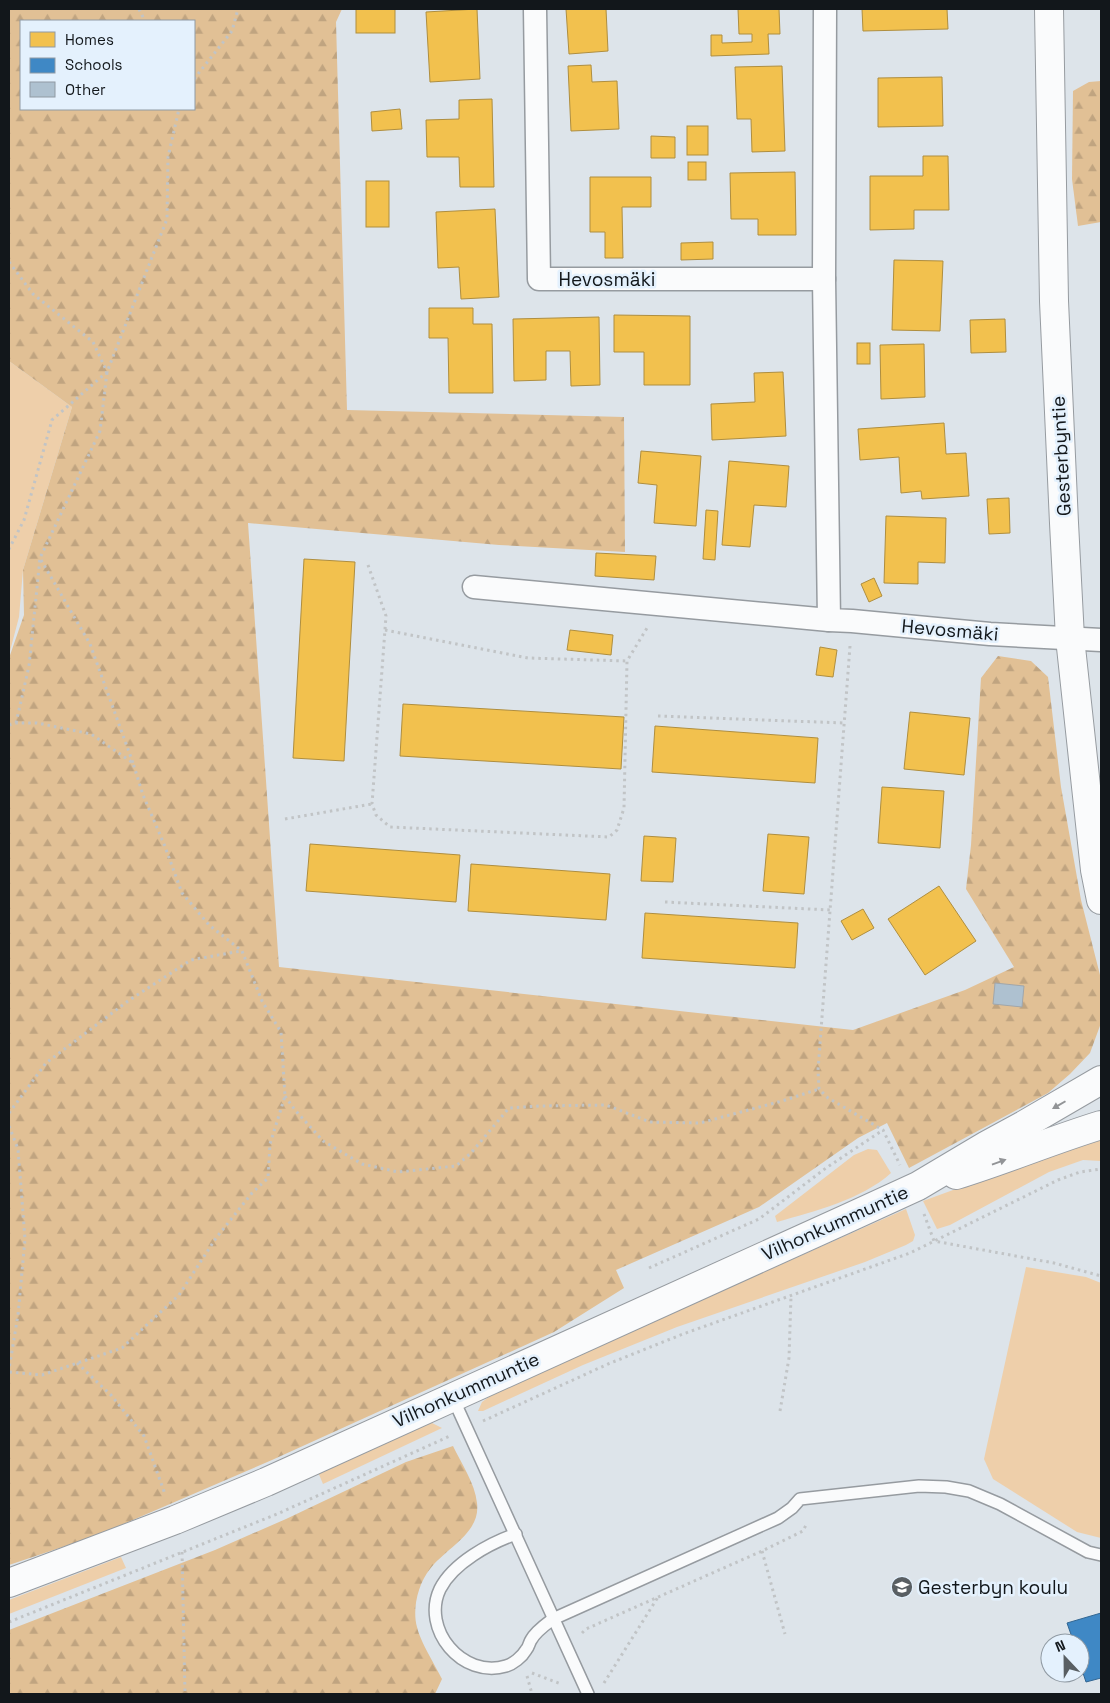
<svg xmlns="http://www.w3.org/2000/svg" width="1110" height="1703" font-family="'Space Grotesk',sans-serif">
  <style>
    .grass { fill: #eecfaa }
    .forest { fill: url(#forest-firs); fill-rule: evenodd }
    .homes { fill: #f2c14e; stroke: #af8e3f }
    .schools { fill: #3f88c5; stroke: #326692 }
    .building { fill: #aec1d0; stroke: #a0a6ab }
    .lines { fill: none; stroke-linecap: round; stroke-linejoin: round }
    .lane-casing { stroke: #969ba0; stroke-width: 14 }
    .street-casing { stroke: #969ba0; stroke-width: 25 }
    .secondary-casing { stroke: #969ba0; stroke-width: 30 }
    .path { stroke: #c1c4c6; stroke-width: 3; stroke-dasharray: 2.5 4; stroke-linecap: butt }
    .lane { stroke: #fafbfc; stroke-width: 11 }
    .street { stroke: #fafbfc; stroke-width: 22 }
    .secondary { stroke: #fafbfc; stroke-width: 28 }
    .oneway { fill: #929497 }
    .labels { text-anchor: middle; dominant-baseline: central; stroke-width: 5; stroke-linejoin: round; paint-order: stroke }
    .street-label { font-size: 19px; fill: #12171b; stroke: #e4f1fd }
    .poi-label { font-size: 19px; fill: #12171b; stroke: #e4f1fd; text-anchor: start }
  </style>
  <defs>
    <pattern id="forest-firs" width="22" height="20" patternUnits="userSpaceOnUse" patternTransform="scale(1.25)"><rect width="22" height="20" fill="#e1c095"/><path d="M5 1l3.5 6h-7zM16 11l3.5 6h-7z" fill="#c0a480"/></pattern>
  </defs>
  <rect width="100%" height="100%" fill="#dde4ea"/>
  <g class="grass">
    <polygon points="9,361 72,407 23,570 19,617 9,655"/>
    <polygon points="1090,1140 1101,1140 1101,1161 1083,1160 1049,1172 950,1225 937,1229 923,1201"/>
    <path d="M868,1149l9,1 14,23c-30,27 -76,38 -114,49l-2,-6 79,-61z"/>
    <polygon points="906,1209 915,1235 913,1241 906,1245 865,1262 677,1327 583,1365 483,1411 478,1411 482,1402 500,1389"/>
    <polygon points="1026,1267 1086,1277 1101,1283 1101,1538 1077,1532 993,1479 984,1459"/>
    <polygon points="432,1423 442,1428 323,1484 318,1472 421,1426"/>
    <polygon points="121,1557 126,1568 9,1614 9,1600"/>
  </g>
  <g class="forest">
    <path d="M9,9h333l-6,13 11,388 277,7 1,135 -126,-7 -251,-22 31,444 574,63 112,-40 49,-23 -48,-78 5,-44 10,-167 17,-22 33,5 17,16 13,110 20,113 20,79v44l-11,30 -20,21 -22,19 -139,75 -22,-45 -29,15 -99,69 -143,63 8,18 -70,44 -282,128 -174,75 -89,30v-907l15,-43 -1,-45 49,-163 -63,-46zM21,21h173v88h-173z"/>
    <polygon points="1101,81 1101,222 1078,226 1072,179 1073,91 1089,82"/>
    <path d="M453,1446c8,17 22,37 24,57 4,30 -31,45 -47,66 -12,15 -18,40 -13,58 3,14 18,38 25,52l-7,15h-426v-64l206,-80 71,-31 120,-57z"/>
  </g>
  <g class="homes">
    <rect x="356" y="9" width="39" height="24"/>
    <polygon points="477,9 480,79 430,82 426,12"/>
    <polygon points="566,9 606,9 608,51 569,54"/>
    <polygon points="738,9 779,9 780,34 768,34 769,54 711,56 711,35 722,35 722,43 752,42 752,34 739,34"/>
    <polygon points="862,9 947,9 948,29 863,31"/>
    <polygon points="591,65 592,82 617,81 619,129 571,131 568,66"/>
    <polygon points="782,66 785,151 752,152 751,119 737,119 735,67"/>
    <polygon points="942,77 943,126 878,127 878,78"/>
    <polygon points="492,99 494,187 460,187 459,157 427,157 426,120 459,119 459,100"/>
    <polygon points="400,109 402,129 372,131 371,112"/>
    <rect x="687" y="126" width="21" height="29"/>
    <polygon points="651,136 675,137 675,158 651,158"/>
    <polygon points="923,156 948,156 949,210 914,210 914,229 870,230 870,176 923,176"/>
    <rect x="688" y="162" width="18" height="18"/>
    <polygon points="795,172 796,235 758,235 758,219 731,219 730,173"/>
    <polygon points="590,177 651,177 651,207 622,207 623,258 605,258 605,232 590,232"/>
    <rect x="366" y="181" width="23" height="46"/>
    <polygon points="495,209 499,297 461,299 459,267 438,268 436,212"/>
    <polygon points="713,242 713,259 681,260 681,243"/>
    <polygon points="894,260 943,261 940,331 892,330"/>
    <polygon points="429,308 473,308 473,324 492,324 493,393 449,393 448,338 429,338"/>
    <polygon points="614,315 690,316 690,385 644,385 644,352 614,352"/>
    <polygon points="599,317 600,385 571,386 570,351 546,351 546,380 514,381 513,319"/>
    <polygon points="1005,319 1006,352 971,353 970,320"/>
    <rect x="857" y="343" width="13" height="21"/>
    <polygon points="924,344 925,397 881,399 880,345"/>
    <polygon points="783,372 786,436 712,440 711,404 755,402 754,373"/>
    <polygon points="944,423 946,454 966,453 969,496 922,499 921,491 901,493 899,457 860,460 858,429"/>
    <polygon points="641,451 701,456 696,526 654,523 657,485 638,483"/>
    <polygon points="729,461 789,466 786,507 754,505 750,547 722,545"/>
    <polygon points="1009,498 1010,533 989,534 987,499"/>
    <polygon points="706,510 718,511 715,560 703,559"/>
    <polygon points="886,516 946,518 945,563 918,562 918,584 884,583"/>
    <polygon points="596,553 656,556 654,580 595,576"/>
    <polygon points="304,559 355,562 344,761 293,758"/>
    <polygon points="874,578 882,596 869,602 861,584"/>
    <polygon points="570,630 613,635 611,655 567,650"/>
    <polygon points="820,647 837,650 833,677 816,675"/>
    <polygon points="403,704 624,717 621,769 400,756"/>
    <polygon points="910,712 970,718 964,775 904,769"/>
    <polygon points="655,726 818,738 815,783 652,772"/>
    <polygon points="882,787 944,791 940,848 878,843"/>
    <polygon points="768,834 809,837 804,894 763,891"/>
    <polygon points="644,836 676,838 673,882 641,881"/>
    <polygon points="310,844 460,855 456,902 306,891"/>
    <polygon points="471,864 610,874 606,920 468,911"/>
    <polygon points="939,886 976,941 925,975 888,919"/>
    <polygon points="863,909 874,928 852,940 841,921"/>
    <polygon points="645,913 798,923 795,968 642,958"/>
  </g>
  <polygon class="schools" points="1101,1613 1101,1678 1086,1682 1080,1664 1080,1643 1074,1643 1067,1623"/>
  <polygon class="building" points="995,983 1024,986 1022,1007 993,1004"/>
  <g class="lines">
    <g class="lane-casing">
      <g id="lane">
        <polyline points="452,1396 588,1694"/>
        <path d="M516,1534c-26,9 -63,29 -76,55 -19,40 22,90 66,77 7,-2 16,-9 20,-16 3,-3 3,-7 5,-10 5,-9 14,-15 22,-21l225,-101 14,-10 8,-9 119,-13 27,1 23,4 31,13 88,48 13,3"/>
      </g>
    </g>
    <g class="street-casing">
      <g id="street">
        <polyline points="535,9 539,279 824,279"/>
        <polyline points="825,9 824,279 829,620 852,621 990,634 1101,640"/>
        <polyline points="474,587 829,620"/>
      </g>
    </g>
    <g class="secondary-casing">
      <g id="secondary">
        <polyline points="1049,9 1054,301 1064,523 1070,638 1095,870 1101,900"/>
        <path d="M956,1175c49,-15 96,-35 145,-50"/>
        <polyline points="9,1583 175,1520 266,1482 846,1219 918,1186 987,1145 1022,1126 1101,1080"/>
      </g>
    </g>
    <g class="path">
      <polyline points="139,9 145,21"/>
      <polyline points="194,79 232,31 238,9"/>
      <polyline points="9,262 33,294 93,342 107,372 52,420 24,520 9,549"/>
      <polyline points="41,560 90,644 133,763"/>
      <polyline points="368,565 386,616 372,804 376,815 390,827 609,837 617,830 624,808 627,661 647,628"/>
      <polyline points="385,630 528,658 627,661"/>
      <polyline points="850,646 818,1070 819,1089 828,1098 883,1130 900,1165"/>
      <polyline points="658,716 844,723"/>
      <polyline points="16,723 29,666 40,558 100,431 107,372 167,219 168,157 179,109"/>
      <polyline points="9,725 16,723 37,723 91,734 133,763 143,795 164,844 182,893 209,925 242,951 262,1001 281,1032 285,1096 270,1144 268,1178 252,1193 216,1238 179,1295 122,1348 42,1375 9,1372"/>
      <polyline points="285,819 372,804"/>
      <polyline points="665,902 830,910"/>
      <polyline points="285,1096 295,1110 323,1141 362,1164 398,1172 456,1166 471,1153 509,1108 539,1106 606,1105 650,1122 700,1123 782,1101 819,1089"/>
      <polyline points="9,1113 46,1063 128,1001 191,960 241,951"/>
      <polyline points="9,1126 18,1149 25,1239 18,1315 9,1369"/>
      <polyline points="924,1214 934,1241 1054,1263 1101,1276"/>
      <polyline points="649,1268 759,1219 826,1168 883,1130"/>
      <polyline points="77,1363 111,1395 144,1436 165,1494"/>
      <polyline points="780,1411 789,1358 791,1296"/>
      <polyline points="483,1421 608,1364 683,1334 910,1253 1058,1180 1080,1172 1101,1169"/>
      <polyline points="762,1551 785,1634"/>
      <polyline points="182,1552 185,1694"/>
      <polyline points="9,1622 277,1514 450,1436"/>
      <polyline points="582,1633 586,1629 762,1551 803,1531 807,1523"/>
      <polyline points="532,1673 561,1684"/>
      <polyline points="527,1676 532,1694"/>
      <polyline points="604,1683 658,1597"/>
    </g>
    <use href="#lane" class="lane"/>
    <use href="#street" class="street"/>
    <use href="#secondary" class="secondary"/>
  </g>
  <defs><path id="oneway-solid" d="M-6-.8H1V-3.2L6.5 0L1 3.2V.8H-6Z" transform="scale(1.25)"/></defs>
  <g class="oneway">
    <use href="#oneway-solid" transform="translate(1059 1105) rotate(150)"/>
    <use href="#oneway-solid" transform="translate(999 1162) rotate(-20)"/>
  </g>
  <defs>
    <g id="school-disc" transform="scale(1.125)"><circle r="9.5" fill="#595f63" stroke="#e4f1fd"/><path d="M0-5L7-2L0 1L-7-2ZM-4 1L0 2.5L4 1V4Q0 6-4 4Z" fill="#fff"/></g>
  </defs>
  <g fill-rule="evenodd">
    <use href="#school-disc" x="902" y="1587"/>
  </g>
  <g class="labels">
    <g class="street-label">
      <text x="607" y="279">Hevosmäki</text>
      <text transform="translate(1061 456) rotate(-93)">Gesterbyntie</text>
      <text transform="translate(950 630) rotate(5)">Hevosmäki</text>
      <text transform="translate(835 1223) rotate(-24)">Vilhonkummuntie</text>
      <text transform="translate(466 1390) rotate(-24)">Vilhonkummuntie</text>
    </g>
    <g class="poi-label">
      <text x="918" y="1587">Gesterbyn koulu</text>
    </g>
  </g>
  <rect width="1110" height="1703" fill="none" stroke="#12171b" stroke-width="20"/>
  <rect x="20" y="20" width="175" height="90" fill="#e4f1fd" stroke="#909aa3"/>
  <rect x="30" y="32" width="25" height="15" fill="#f2c14e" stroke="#909aa3"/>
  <text x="65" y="45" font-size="15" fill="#12171b">Homes</text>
  <rect x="30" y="58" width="25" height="15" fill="#3f88c5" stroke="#909aa3"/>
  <text x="65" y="70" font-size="15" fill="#12171b">Schools</text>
  <rect x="30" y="82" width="25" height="15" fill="#aec1d0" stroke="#909aa3"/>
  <text x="65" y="95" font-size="15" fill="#12171b">Other</text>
  <g transform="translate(1065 1658) rotate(338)"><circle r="24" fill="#e4f1fd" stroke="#909aa3"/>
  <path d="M0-4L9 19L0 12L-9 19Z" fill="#595f63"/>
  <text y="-8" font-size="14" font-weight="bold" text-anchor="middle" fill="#12171b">N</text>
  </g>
</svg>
